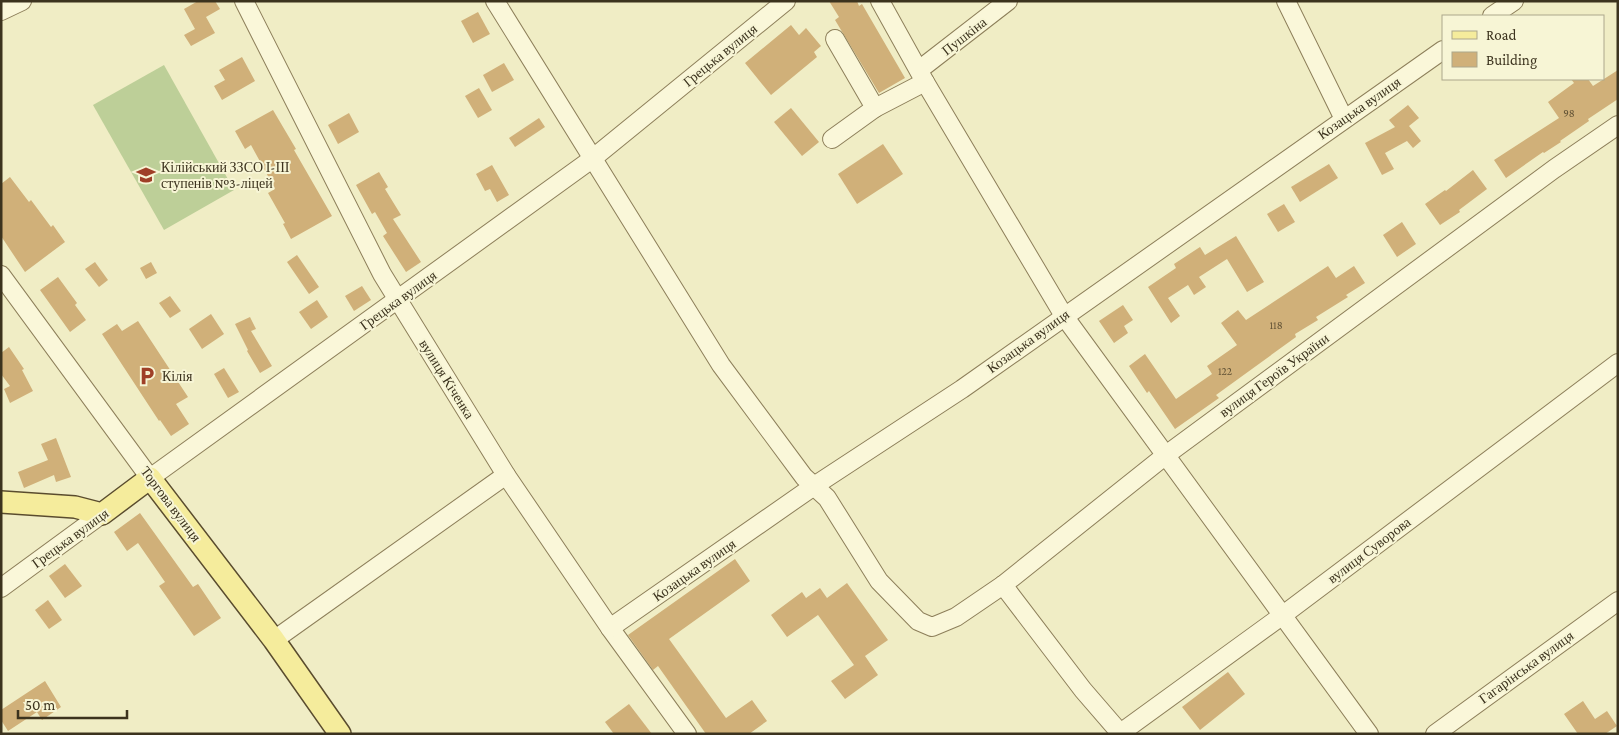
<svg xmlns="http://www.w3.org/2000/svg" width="1619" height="735" font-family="'Crimson Pro',serif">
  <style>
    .grass { fill: #bdcf98 }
    .building { fill: #d0b079 }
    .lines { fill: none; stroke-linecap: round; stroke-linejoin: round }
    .minor-casing { stroke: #8d7f5a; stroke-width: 20 }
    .major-casing { stroke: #5a4c2e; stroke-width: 24 }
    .minor { stroke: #faf7d9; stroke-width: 18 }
    .major { stroke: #f5ec9c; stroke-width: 21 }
    .labels { text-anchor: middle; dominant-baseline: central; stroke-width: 4; stroke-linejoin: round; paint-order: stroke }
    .number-label { font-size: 11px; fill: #615235 }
    .street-label { font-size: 14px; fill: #3c331e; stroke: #f7f5d5 }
    .poi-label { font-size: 14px; fill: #3c331e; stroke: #f7f5d5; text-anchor: start }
  </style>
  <rect width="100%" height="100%" fill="#f0edc5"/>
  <polygon class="grass" points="164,65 234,190 164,230 93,105"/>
  <g class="building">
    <polygon points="198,1 215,1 220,9 206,17 215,33 191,46 184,35 195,29 184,9"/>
    <polygon points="829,1 857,1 859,6 862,4 905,78 879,93 835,20 839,17"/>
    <polygon points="478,12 490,34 473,43 461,21"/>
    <polygon points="791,25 799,35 806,28 821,46 814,52 817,57 771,95 745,63"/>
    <polygon points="242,57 255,81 222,100 214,86 225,80 219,70"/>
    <polygon points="504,63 514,80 492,92 483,75"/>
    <polygon points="1618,70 1618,99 1588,119 1589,121 1560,141 1561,142 1544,153 1543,152 1506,178 1494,160 1559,118 1548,102 1574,83 1571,79 1588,79 1593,86"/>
    <polygon points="479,88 492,110 478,118 465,96"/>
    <polygon points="1408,105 1419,118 1409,126 1421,141 1413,148 1407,141 1385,153 1394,169 1382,175 1365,143 1395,127 1389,120"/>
    <polygon points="791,108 819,142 802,156 774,122"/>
    <polygon points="273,110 296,149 294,150 332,216 291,239 283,224 285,223 268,193 275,189 251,145 245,149 235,131"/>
    <polygon points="349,113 359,132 338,144 328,125"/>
    <polygon points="539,118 545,127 515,147 509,138"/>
    <polygon points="883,144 903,174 857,204 838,174"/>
    <polygon points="1329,164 1338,178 1300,202 1291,187"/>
    <polygon points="492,165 509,195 497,202 490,189 485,191 476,174"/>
    <polygon points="1473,170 1487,189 1459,210 1460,212 1440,225 1425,204 1445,190 1446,191"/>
    <polygon points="379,172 388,187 385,189 401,215 393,219 421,262 406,272 383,236 387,233 375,212 372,214 356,185"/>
    <polygon points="10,177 29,202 31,200 51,227 53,225 65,242 25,272 1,236 1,184"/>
    <polygon points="1284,204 1295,222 1278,232 1267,214"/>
    <polygon points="1402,222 1416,244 1397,257 1383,235"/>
    <polygon points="1236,236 1264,282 1247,292 1227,259 1199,277 1206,287 1194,295 1188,285 1168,298 1180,316 1171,323 1148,287 1176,268 1174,264 1200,247 1205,255"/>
    <polygon points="297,255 319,287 309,294 287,262"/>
    <polygon points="95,262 108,280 99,287 85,269"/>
    <polygon points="151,262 157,273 146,279 140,268"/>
    <polygon points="1328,266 1336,278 1354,266 1365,283 1346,295 1348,297 1316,317 1318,320 1295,334 1296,337 1216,395 1219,398 1175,429 1149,391 1147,393 1129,366 1145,354 1176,399 1212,374 1207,366 1237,345 1221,323 1238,310 1246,320"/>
    <polygon points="58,277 77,303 75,305 86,320 70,332 40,290"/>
    <polygon points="362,286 371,300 354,311 345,296"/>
    <polygon points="170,296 181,311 170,318 159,303"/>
    <polygon points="317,300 328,317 311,329 299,312"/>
    <polygon points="1123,305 1133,320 1124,326 1128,333 1114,343 1099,321"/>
    <polygon points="211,314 224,334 202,349 189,329"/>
    <polygon points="250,317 256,329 251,331 272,366 260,373 247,351 248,350 235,324"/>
    <polygon points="138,321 188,397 176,404 189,424 171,436 160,420 159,421 102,334 117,324 122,331"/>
    <polygon points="9,347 24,369 22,370 33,391 10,403 4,389 10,386 1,374 1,353"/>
    <polygon points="224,368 239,392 228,398 214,374"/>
    <polygon points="56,438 71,477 56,482 54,475 24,488 18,472 48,460 41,444"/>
    <polygon points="140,513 193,587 198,584 221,618 194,636 159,586 165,582 138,543 127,551 114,532"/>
    <polygon points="735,559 750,581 669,639 726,718 752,700 767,721 749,734 706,734 658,666 653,670 628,635"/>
    <polygon points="65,564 82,586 65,598 49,576"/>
    <polygon points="847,583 888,640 865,656 878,675 845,699 831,681 854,665 818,615 787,637 771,615 802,592 806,598 820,588 827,598"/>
    <polygon points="48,600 62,620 49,629 35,610"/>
    <polygon points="1228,672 1245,694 1200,730 1182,707"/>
    <polygon points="45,681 61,707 42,720 37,712 8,731 1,720 1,710"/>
    <polygon points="1583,701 1595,719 1607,711 1617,726 1605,734 1578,734 1564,714"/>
    <polygon points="629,704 652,734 614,734 605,722"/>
  </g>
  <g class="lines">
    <g class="minor-casing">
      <g id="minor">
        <polyline points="244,1 382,274 398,300 506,475 610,628 687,734"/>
        <polyline points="495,1 721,365 804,477 827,498 879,581 918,621 932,627 956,617 1003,585 1166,455 1554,169 1618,125"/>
        <polyline points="880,1 925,82 1064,316 1369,734"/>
        <polyline points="1286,1 1344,119"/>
        <polyline points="1,11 22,1"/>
        <polyline points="1492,16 1514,1"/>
        <polyline points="835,39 875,108"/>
        <polyline points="919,70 1008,1"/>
        <polyline points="832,139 875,108 925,82"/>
        <polyline points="1,275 150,478 592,159 786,1"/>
        <polyline points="1003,585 1083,690 1121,734"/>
        <polyline points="1,588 102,514"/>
        <polyline points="610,628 814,486 962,389 1443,50"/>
        <polyline points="274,640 506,475"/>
        <polyline points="1119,734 1283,615 1618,363"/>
        <polyline points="1435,734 1618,601"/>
      </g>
    </g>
    <g class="major-casing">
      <polyline id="major" points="1,502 75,507 102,514 150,478 274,640 340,734"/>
    </g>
    <use href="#minor" class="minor"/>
    <use href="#major" class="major"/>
  </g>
  <defs>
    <g id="school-bare" transform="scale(1.5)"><path d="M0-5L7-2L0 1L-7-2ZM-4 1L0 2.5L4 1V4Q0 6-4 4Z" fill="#9f3f27" stroke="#f7f5d5" stroke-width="2.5" paint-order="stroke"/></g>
    <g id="parking-bare" transform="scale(1.5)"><path d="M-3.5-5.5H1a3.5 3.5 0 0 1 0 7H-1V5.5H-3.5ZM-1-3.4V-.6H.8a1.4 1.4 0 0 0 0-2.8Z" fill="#9f3f27" stroke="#f7f5d5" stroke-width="2.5" paint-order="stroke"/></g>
  </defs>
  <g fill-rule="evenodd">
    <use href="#school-bare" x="146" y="175"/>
    <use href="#parking-bare" x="147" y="376"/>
  </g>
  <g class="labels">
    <g class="number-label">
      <text x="1569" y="113">98</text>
      <text x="1276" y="325">118</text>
      <text x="1225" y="371">122</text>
    </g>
    <g class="street-label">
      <text transform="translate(964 36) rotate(-38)">Пушкіна</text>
      <text transform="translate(720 55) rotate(-39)">Грецька вулиця</text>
      <text transform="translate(1359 108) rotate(-35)">Козацька вулиця</text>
      <text transform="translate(398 300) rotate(-36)">Грецька вулиця</text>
      <text transform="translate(1028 341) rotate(-36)">Козацька вулиця</text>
      <text transform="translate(1274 375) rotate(-36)">вулиця Героїв України</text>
      <text transform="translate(447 379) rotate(58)">вулиця Кіченка</text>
      <text transform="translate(171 504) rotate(53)">Торгова вулиця</text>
      <text transform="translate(70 538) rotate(-36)">Грецька вулиця</text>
      <text transform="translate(1369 550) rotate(-37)">вулиця Суворова</text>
      <text transform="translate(694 570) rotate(-35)">Козацька вулиця</text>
      <text transform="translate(1526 667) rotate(-36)">Гагарінська вулиця</text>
    </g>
    <g class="poi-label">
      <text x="161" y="167">Кілійський ЗЗСО І-ІІІ<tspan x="161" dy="16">ступенів №3-ліцей</tspan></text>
      <text x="162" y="376">Кілія</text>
    </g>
  </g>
  <rect width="1619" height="735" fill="none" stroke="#3c331e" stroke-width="5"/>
  <rect x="1442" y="15" width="162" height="65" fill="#f7f5d5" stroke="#aca78c"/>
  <rect x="1452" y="31" width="25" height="8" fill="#f5ec9c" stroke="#aca78c"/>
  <text x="1486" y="40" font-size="15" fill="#3c331e">Road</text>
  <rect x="1452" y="52" width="25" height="15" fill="#d0b079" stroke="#aca78c"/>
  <text x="1486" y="65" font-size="15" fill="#3c331e">Building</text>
  <path d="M18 710v8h109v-8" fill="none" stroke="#3c331e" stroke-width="2.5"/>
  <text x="25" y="710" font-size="15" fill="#3c331e" stroke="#f7f5d5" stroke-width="4" paint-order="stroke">50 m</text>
</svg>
